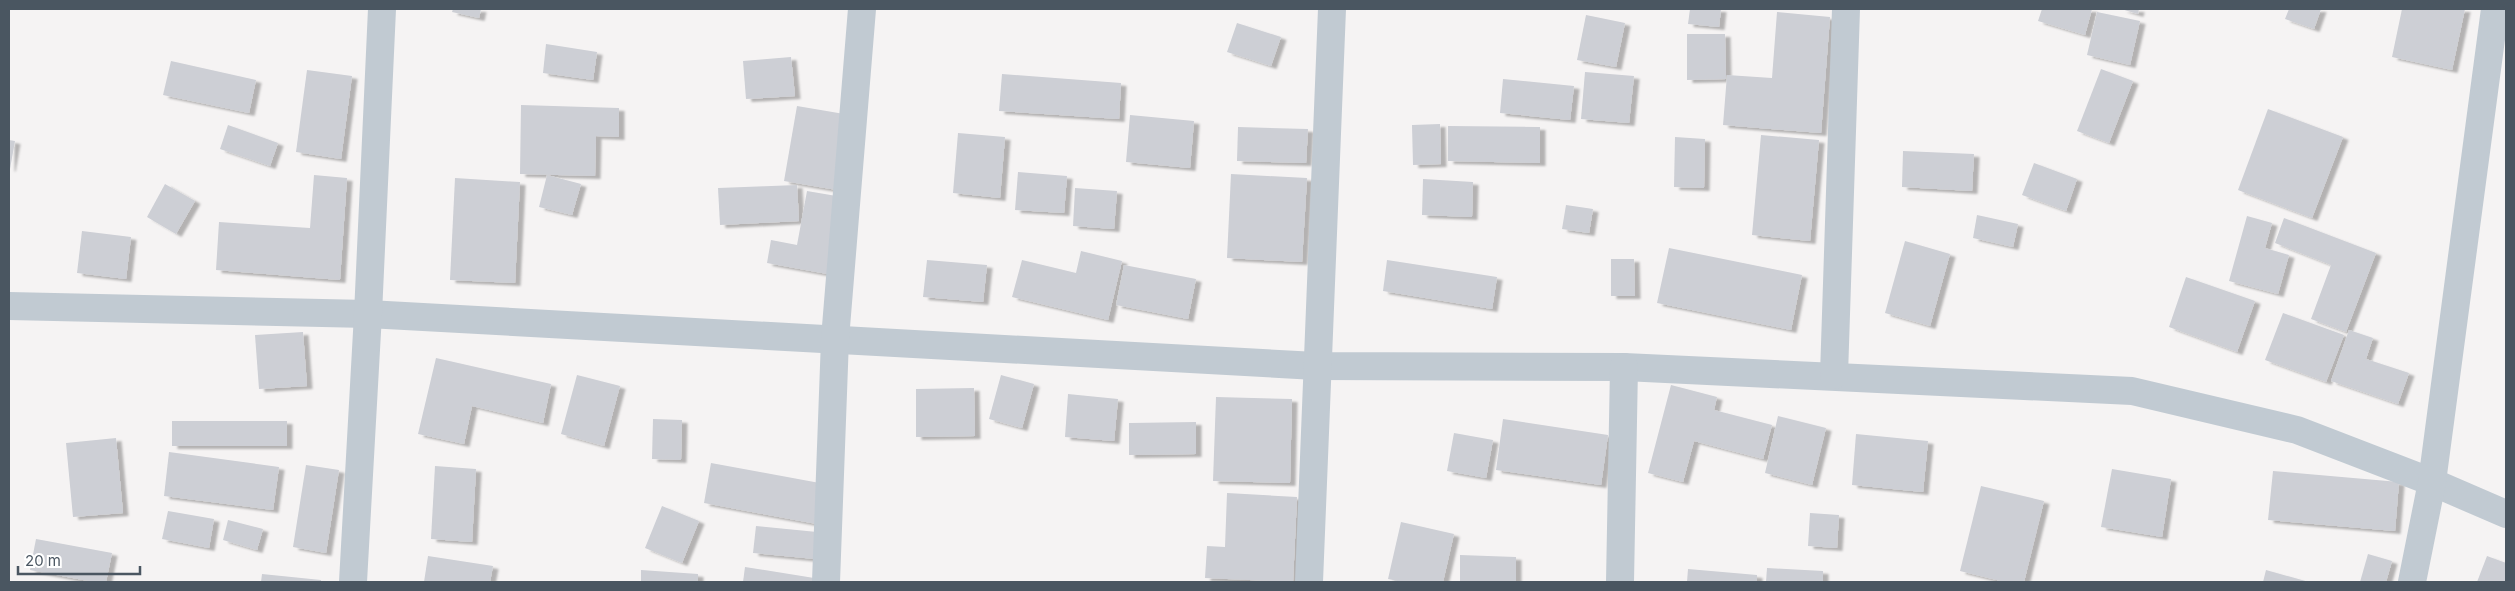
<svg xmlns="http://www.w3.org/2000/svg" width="2515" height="591" font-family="Inter,sans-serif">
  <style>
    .building { fill: #cdcfd5; filter: url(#shadow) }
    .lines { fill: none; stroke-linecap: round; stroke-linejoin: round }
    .street { stroke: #c1cad2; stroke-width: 28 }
  </style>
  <defs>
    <filter id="shadow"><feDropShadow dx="5.5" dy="3" stdDeviation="1" flood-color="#0004"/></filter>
  </defs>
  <rect width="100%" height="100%" fill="#f5f3f3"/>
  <g class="building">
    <polygon points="453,9 481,9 479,18 452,12"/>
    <polygon points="1690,9 1721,9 1719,27 1688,24"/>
    <polygon points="2042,9 2092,9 2085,35 2038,21"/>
    <polygon points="2121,9 2139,9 2138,14"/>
    <polygon points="2289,9 2321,9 2314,29 2285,19"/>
    <polygon points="2402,9 2465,9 2452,70 2392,57"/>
    <polygon points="1777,12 1830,17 1821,133 1723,125 1727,75 1772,78"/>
    <polygon points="2097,12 2140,21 2130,65 2087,55"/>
    <polygon points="1586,15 1625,23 1616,67 1577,60"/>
    <polygon points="1237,23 1281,37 1271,66 1227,52"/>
    <polygon points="1687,34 1725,34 1726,79 1687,80"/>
    <polygon points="546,44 597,52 593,80 543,73"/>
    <polygon points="791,57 795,96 746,99 743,61"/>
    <polygon points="171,61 256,80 249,113 163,95"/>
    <polygon points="2101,69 2133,81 2109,143 2077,131"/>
    <polygon points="307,70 352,76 341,159 296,152"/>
    <polygon points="1585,72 1634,76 1629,123 1581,119"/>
    <polygon points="1002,74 1121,83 1119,119 999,111"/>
    <polygon points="1503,79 1574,86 1570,120 1500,113"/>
    <polygon points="521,105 619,108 619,137 596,136 595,176 520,174"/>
    <polygon points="797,106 850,115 837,190 784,181"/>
    <polygon points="2268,109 2343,137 2312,218 2238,190"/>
    <polygon points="1130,115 1194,121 1190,168 1126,162"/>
    <polygon points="1440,124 1441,164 1413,165 1412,125"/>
    <polygon points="228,125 278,143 270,166 220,149"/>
    <polygon points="1448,126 1540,127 1540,163 1448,161"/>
    <polygon points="1238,127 1308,129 1306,163 1237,161"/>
    <polygon points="958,133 1005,137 1000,198 953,193"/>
    <polygon points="1761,135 1819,140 1810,241 1752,235"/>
    <polygon points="1675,137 1705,139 1704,188 1674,187"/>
    <polygon points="9,140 15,141 10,169 9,168"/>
    <polygon points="1903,151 1974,154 1972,191 1902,187"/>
    <polygon points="2034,163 2077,179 2066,211 2022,195"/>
    <polygon points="1018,172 1067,176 1064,213 1015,210"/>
    <polygon points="1231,174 1307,178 1302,262 1227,258"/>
    <polygon points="314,175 347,178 340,280 216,270 219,222 310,228"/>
    <polygon points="547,175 581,184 572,215 539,207"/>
    <polygon points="455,178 520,182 515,283 450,280"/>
    <polygon points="1423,179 1473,182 1472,217 1422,215"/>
    <polygon points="165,184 195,201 176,234 147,217"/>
    <polygon points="797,185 799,221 720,225 718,188"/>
    <polygon points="1075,188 1117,191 1114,229 1073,226"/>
    <polygon points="807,191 848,198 833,275 767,263 771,240 797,245"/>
    <polygon points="1566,205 1593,209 1589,233 1562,229"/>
    <polygon points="1977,215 2018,224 2013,247 1973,238"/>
    <polygon points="2247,216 2272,223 2265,248 2289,255 2278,294 2229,281"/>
    <polygon points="2284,218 2376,253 2346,332 2311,319 2331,265 2275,243"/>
    <polygon points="82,231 131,237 126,279 77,273"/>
    <polygon points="1905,241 1950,254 1930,326 1885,313"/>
    <polygon points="1669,248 1802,275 1791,330 1657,303"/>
    <polygon points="1081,251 1122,261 1108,320 1012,297 1022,260 1076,273"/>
    <polygon points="1611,259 1634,259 1635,296 1611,296"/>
    <polygon points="927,260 987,265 983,302 923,297"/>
    <polygon points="1387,260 1497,277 1492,309 1383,291"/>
    <polygon points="1124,265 1196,279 1188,319 1116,305"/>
    <polygon points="2186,277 2255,301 2237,352 2169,327"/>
    <polygon points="2283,313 2344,335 2326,382 2265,360"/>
    <polygon points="2349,330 2373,338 2366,359 2409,373 2398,404 2331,381"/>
    <polygon points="303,332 307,386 259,389 255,335"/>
    <polygon points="436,358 551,384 543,423 472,406 464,444 418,434"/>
    <polygon points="577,375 620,386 604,446 561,434"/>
    <polygon points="1001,375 1034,384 1022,428 989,419"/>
    <polygon points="1671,385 1717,397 1714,410 1772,425 1763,459 1694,441 1683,482 1648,473"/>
    <polygon points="974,388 975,436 916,437 916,389"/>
    <polygon points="1068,394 1118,399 1114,441 1065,437"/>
    <polygon points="1216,397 1292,399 1290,483 1213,481"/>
    <polygon points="1778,416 1826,428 1812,485 1765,473"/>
    <polygon points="653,419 682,420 681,460 652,459"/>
    <polygon points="1503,419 1608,435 1601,485 1496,470"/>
    <rect x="172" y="421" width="115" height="25"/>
    <polygon points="1196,422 1196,454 1129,455 1129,423"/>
    <polygon points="1454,433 1493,440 1486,478 1447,471"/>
    <polygon points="1856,434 1928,441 1923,492 1852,485"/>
    <polygon points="116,438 123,513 73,517 66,443"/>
    <polygon points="169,452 279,467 273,510 164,496"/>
    <polygon points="711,463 825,484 817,524 704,503"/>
    <polygon points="306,465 339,470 326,553 293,547"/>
    <polygon points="435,466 476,469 472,542 431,539"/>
    <polygon points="2112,469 2171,479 2162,537 2101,527"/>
    <polygon points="2273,471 2399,482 2395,531 2268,520"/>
    <polygon points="1981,486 2044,501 2024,582 2005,582 1960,571"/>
    <polygon points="1227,493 1297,497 1293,582 1205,578 1207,546 1225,547"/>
    <polygon points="662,506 699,521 682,563 645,548"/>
    <polygon points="168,511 214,519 209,548 162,539"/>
    <polygon points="1810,513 1839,515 1837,548 1808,546"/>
    <polygon points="228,520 263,529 257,550 223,540"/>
    <polygon points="1401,522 1454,534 1443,582 1403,582 1388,579"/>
    <polygon points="756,526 817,532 815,559 753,553"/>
    <polygon points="36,539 112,553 106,582 94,582 30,570"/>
    <polygon points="2368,554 2392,561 2386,582 2360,582"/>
    <polygon points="1460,555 1516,557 1516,582 1460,582"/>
    <polygon points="428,556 493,566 490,582 424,582"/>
    <polygon points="2487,556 2506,563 2506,582 2477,582"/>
    <polygon points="745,567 814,578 813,582 743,582"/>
    <polygon points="1767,568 1823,571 1823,582 1766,582"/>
    <polygon points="1688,569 1757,575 1757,582 1687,582"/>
    <polygon points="641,570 698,574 698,582 641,582"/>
    <polygon points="2266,570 2309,582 2263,582"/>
    <polygon points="262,574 321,580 321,582 261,582"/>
  </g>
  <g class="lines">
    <g class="street">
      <polyline points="9,306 368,314 1316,366 1624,367 2132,391 2297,430 2432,482 2506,514"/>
      <polyline points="1834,375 1846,9"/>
      <polyline points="353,582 368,314 382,9"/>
      <polyline points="826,582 835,339 862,9"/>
      <path d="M1309,582c6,-191 17,-382 23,-573"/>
      <polyline points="1620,582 1624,367"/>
      <polyline points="2412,582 2432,482 2495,9"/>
    </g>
  </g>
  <rect width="2515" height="591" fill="none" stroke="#4a5661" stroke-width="20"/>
  <path d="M18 566v8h122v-8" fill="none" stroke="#4a5661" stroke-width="2.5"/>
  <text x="25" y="566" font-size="15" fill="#4a5661" stroke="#ffffff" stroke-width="4" paint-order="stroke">20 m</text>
</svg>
